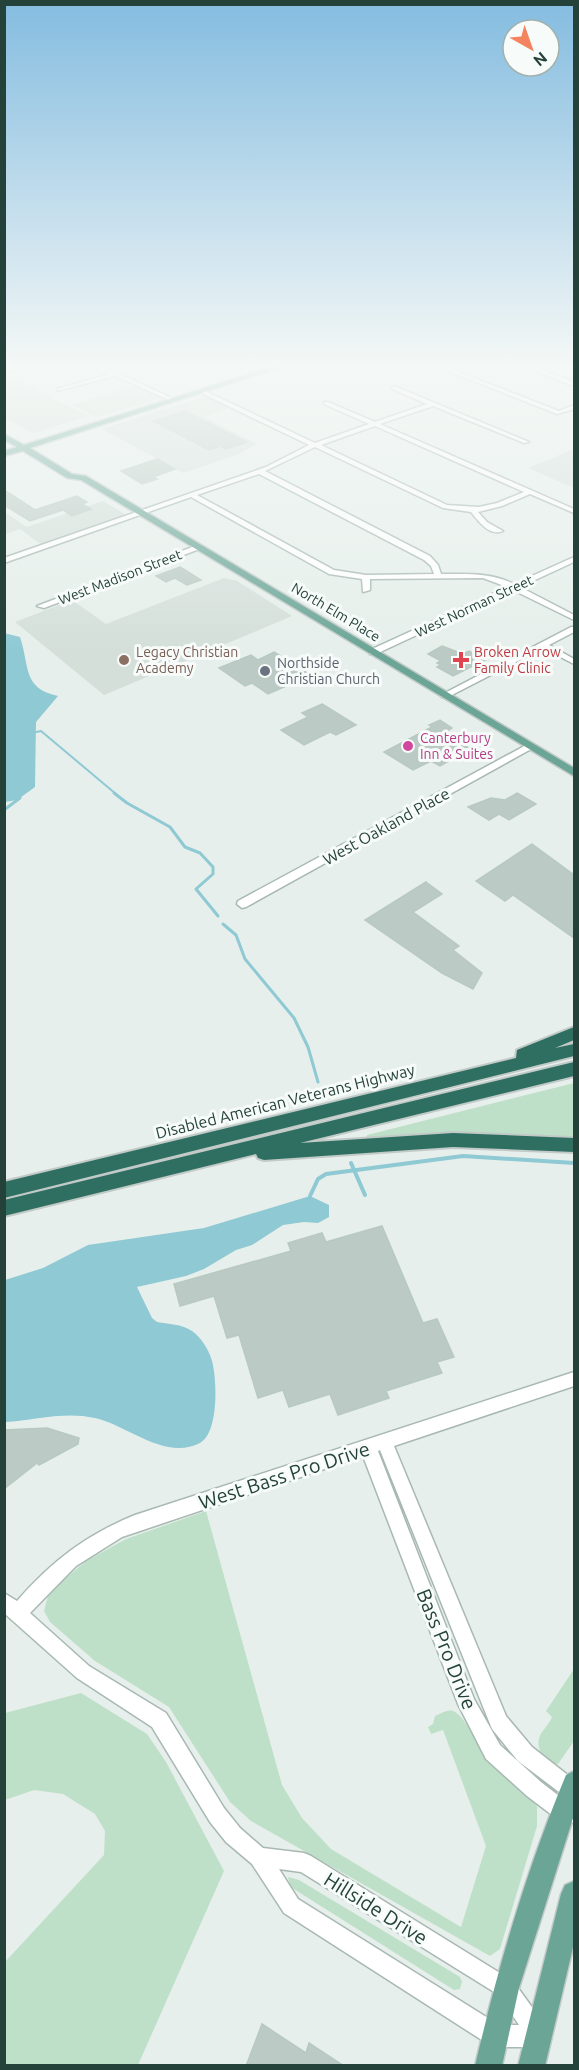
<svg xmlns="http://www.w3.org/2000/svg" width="579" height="2070" font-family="Ubuntu,sans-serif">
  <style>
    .built { fill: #d4dfda }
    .green { fill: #bfe0c8 }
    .water { fill: #8ec9d4 }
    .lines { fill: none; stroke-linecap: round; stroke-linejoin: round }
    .stream-far2 { stroke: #8ec9d4; stroke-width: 2 }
    .stream-far1 { stroke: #8ec9d4; stroke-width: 3 }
    .stream { stroke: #8ec9d4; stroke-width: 4 }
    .building { fill: #bbcac4; stroke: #b8c9c2; stroke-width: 1.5 }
    .minor-casing { stroke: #a8b8b2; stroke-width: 3 }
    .major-casing { stroke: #c2cac8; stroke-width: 3 }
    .highway-casing { stroke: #c2cac8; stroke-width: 4 }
    .minor { fill: #fff; fill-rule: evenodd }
    .major { fill: #6aa596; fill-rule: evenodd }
    .highway { fill: #2f6f62; fill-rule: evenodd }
    .education-dot { fill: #8d6e63; stroke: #f7fbf9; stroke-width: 2 }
    .health-dot { fill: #e0444e; stroke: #f7fbf9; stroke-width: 2 }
    .worship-dot { fill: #6b7280; stroke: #f7fbf9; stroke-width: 2 }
    .hotel-dot { fill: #d1479c; stroke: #f7fbf9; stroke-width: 2 }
    .labels { text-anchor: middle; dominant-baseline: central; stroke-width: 6; stroke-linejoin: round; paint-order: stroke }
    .far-street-label { font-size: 14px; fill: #24423a; stroke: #f7fbf9 }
    .far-education-label { font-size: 14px; fill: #785e54; stroke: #f7fbf9; text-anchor: start }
    .far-health-label { font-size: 14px; fill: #be3a42; stroke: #f7fbf9; text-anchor: start }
    .far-worship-label { font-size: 14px; fill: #5b616d; stroke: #f7fbf9; text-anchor: start }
    .far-hotel-label { font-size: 14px; fill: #b23c85; stroke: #f7fbf9; text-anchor: start }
    .street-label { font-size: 16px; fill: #24423a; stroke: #f7fbf9 }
    .near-street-label { font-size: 20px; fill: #24423a; stroke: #f7fbf9 }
  </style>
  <rect width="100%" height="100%" fill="#e6efeb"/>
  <g class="built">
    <polygon points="8,374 58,401 90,416 33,433 5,418 5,375"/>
    <polygon points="138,385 163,398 96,417 72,405"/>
    <polygon points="205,396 229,408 204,417 257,444 239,454 183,473 102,429"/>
    <polygon points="574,449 574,488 528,468"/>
    <polygon points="103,501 126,515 42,545 20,529 5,534 4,512 27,527"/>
    <polygon points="224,578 237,581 292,616 104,695 15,622 72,600 106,624"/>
  </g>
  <g class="green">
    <polygon points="574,1083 574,1139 482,1135 367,1139 367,1135"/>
    <path d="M206,1511l76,274 20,33 29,31 130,78 25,-81 -43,-116 -12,4 -3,-7 5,-3 2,-8c5,-2 13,-7 18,-5 13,5 24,35 33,46 14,19 34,32 51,49v20l-37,123 -10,7 -239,-135 -21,-19 -61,-95 -74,-46 -45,-39 -6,-11 5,-19 37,-31 40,-22z"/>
    <path d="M574,1669v72l-16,23c-12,-1 -22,-13 -19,-25 1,-7 10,-14 13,-22l-6,-6z"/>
    <polygon points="81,1693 147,1734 166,1762 224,1871 138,2065 5,2065 5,1962 104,1855 105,1831 95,1814 63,1794 34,1790 5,1800 5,1713"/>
    <polygon points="288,1877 299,1880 460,1977 462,1982 460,1989 454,1990 297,1891 290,1886"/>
  </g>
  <g class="water">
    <path d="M4,633l16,4c10,30 2,51 38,59l-22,26 -1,65 -18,13 -12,2z"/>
    <path d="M310,1196l19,9v12l-11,6 -14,-1 -21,3 -31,20 -16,5 -32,19 -18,7 -49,11 15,31 5,4c11,2 25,2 35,9 9,6 17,19 20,30 5,18 7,72 -12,82 -35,18 -73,-18 -105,-25 -30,-7 -60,2 -90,4v-142l38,-12 45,-23 116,-17z"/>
  </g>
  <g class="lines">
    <polyline class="stream-far2" points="32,733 41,731 116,794"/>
    <g class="stream-far1">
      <polyline points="114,793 127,803 170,827 185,847 200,853 213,867 213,874 196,889 218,916"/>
      <polyline points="4,810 20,798"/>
      <polyline points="223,924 236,935 245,959 294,1018 308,1047 318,1082"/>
    </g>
    <g class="stream">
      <polyline points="351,1163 365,1195"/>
      <polyline points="310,1196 318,1179 326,1174 463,1156 574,1163"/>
    </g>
  </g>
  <g class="building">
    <polygon points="185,411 247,442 226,449 220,446 209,450 153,421"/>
    <polygon points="157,459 175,469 153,477 157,479 142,484 121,471"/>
    <polygon points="4,490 35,510 77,496 87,502 82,504 91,509 72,516 63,510 30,521 4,505"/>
    <polygon points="180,567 201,580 187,585 175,578 166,582 156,576"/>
    <polygon points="442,646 463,654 469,651 485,660 453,676 437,667 441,665 437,663 441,661 428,654"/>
    <polygon points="274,652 307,673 281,675 293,683 268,694 252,683 245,686 219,668 251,655 258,660"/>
    <polygon points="322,704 356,725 336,735 330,732 304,745 281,730 308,717 302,713"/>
    <polygon points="440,720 452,728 446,732 470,749 440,766 431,761 413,770 384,752 432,727 429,725"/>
    <polygon points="517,793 536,804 509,820 499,814 489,820 468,807 491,798 505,800"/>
    <polygon points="532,844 574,875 574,938 513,895 505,901 476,881"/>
    <polygon points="426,882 442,894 413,912 459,946 453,950 482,973 473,989 442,973 365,920"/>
    <polygon points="382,1226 423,1323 437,1319 454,1357 437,1362 442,1373 386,1391 389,1398 338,1415 330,1394 289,1407 283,1390 258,1398 239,1335 227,1338 214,1296 180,1306 174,1284 291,1251 288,1243 322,1233 326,1242"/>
    <polygon points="47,1428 79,1438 78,1444 39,1465 37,1463 4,1489 4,1430"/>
    <polygon points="262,2024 306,2053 309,2043 344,2066 246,2066"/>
  </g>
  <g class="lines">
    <g class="minor-casing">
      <g id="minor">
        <polygon points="31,362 42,362 4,373 4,369"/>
        <polygon points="86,362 94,362 176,400 171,401 115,376 57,391 57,389 110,374"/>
        <polygon points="461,362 470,362 451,369 559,411 574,405 574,409 557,414 443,369"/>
        <polygon points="511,362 520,362 574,382 574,386"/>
        <path d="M394,386l135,56 -5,1 -91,-37 -53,18 194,85v4l-44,-19 -28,12 -24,6 9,10 16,9c-13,6 -25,-10 -32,-19l-28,-4 -128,-61 -50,24 165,85 8,9 3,9c26,0 49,-2 73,10l60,-27v5l-54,25 54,28v5l-61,-30 -137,64h-6v-4l137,-63 -24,-9 -113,1v11l-7,2 -1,-13 -33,-5 -138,-77 -187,66v-5l262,-91 43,-22 -110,-53v-2h4l112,53 54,-19 -45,-20v-2h4l47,20 52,-18 -35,-15zM375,426l149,66 -27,11 -18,4 -32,-2 -126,-60zM259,474l165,86 7,6 3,8 -68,1 -32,-5 -137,-75z"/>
        <polygon points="195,546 202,548 44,608 37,606"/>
        <polygon points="571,627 574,627 574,632 549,645 574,659 574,664 543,648 448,697 442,697 441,695"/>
        <polygon points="530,743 535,746 533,748 246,907 242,908 237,904 238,901"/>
        <path d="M574,1372v14l-180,60 112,270 26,31 42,33v21l-7,-3 -49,-37 -26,-32 -112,-279 -2,1 96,248 26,46 41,37 27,21 6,2v18l-18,-5 -29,-22 -41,-37 -28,-55 -95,-248 -241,81 -46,29 -46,47 59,53 77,47 58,95 16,20 23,20 41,5 7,3 202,125 34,47 3,8 -3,8 -8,3h-43l-8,-3 -204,-131 -32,-49 -26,-22 -16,-20 -58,-95 -75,-49 -73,-65v-20l13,8c35,-40 69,-66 118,-86zM279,1869l22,3 198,123 20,30h-20l-201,-126z"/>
      </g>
    </g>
    <g class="major-casing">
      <g id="major">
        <polygon points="287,362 298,362 30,448 72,474 86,476 574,768 574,776 81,480 67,478 23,451 4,456 4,451 17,447 4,440 4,434 24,445"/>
        <path d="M574,1771v44l-55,173 -17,78h-27c23,-99 52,-198 91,-291z"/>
        <polygon points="574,1881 574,1943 545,2066 518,2066 561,1894 565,1885"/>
      </g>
    </g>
    <g class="highway-casing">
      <g id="highway">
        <polygon points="574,1027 574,1040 555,1048 574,1044 574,1056 4,1198 4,1182 516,1058 517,1050"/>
        <polygon points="574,1062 574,1076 300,1143 453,1133 574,1138 574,1152 453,1147 264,1160 258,1158 256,1154 4,1216 4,1200"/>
      </g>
    </g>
    <use href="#minor" class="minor"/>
    <use href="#major" class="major"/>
    <use href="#highway" class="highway"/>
  </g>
  <linearGradient id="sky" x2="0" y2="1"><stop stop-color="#84bce0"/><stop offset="0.56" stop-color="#f4f8f6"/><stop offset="1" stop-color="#f4f8f6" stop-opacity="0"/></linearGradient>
  <rect width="579" height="652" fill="url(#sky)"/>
  <circle class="education-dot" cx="124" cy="660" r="6"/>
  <path class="health-dot" d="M458 651h6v6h6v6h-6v6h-6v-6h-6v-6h6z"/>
  <circle class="worship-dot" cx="265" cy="671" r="6"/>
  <circle class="hotel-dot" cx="408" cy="746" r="6"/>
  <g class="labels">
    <g class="far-street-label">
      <text transform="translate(120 577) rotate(-21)">West Madison Street</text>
      <text transform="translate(474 606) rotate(-25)">West Norman Street</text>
      <text transform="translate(336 612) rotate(31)">North Elm Place</text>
    </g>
    <g class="far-education-label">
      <text x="136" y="652">Legacy Christian<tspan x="136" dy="16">Academy</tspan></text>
    </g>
    <g class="far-health-label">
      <text x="474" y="652">Broken Arrow<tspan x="474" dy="16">Family Clinic</tspan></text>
    </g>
    <g class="far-worship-label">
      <text x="277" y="663">Northside<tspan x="277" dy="16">Christian Church</tspan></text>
    </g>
    <g class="far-hotel-label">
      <text x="420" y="738">Canterbury<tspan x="420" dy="16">Inn &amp; Suites</tspan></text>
    </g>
    <g class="street-label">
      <text transform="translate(386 826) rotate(-29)">West Oakland Place</text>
      <text transform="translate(285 1101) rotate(-14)">Disabled American Veterans Highway</text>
    </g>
    <g class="near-street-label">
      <text transform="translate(284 1475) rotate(-18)">West Bass Pro Drive</text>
      <text transform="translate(447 1649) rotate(68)">Bass Pro Drive</text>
      <text transform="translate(376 1908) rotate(32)">Hillside Drive</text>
    </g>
  </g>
  <rect width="579" height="2070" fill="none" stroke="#24423a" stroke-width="12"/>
  <g transform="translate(531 48) rotate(140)"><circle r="28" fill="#f7fbf9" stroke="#a3b1ad" stroke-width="1.5"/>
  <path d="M0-4.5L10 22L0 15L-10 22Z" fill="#f4845f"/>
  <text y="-9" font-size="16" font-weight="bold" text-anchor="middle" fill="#24423a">N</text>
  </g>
</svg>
